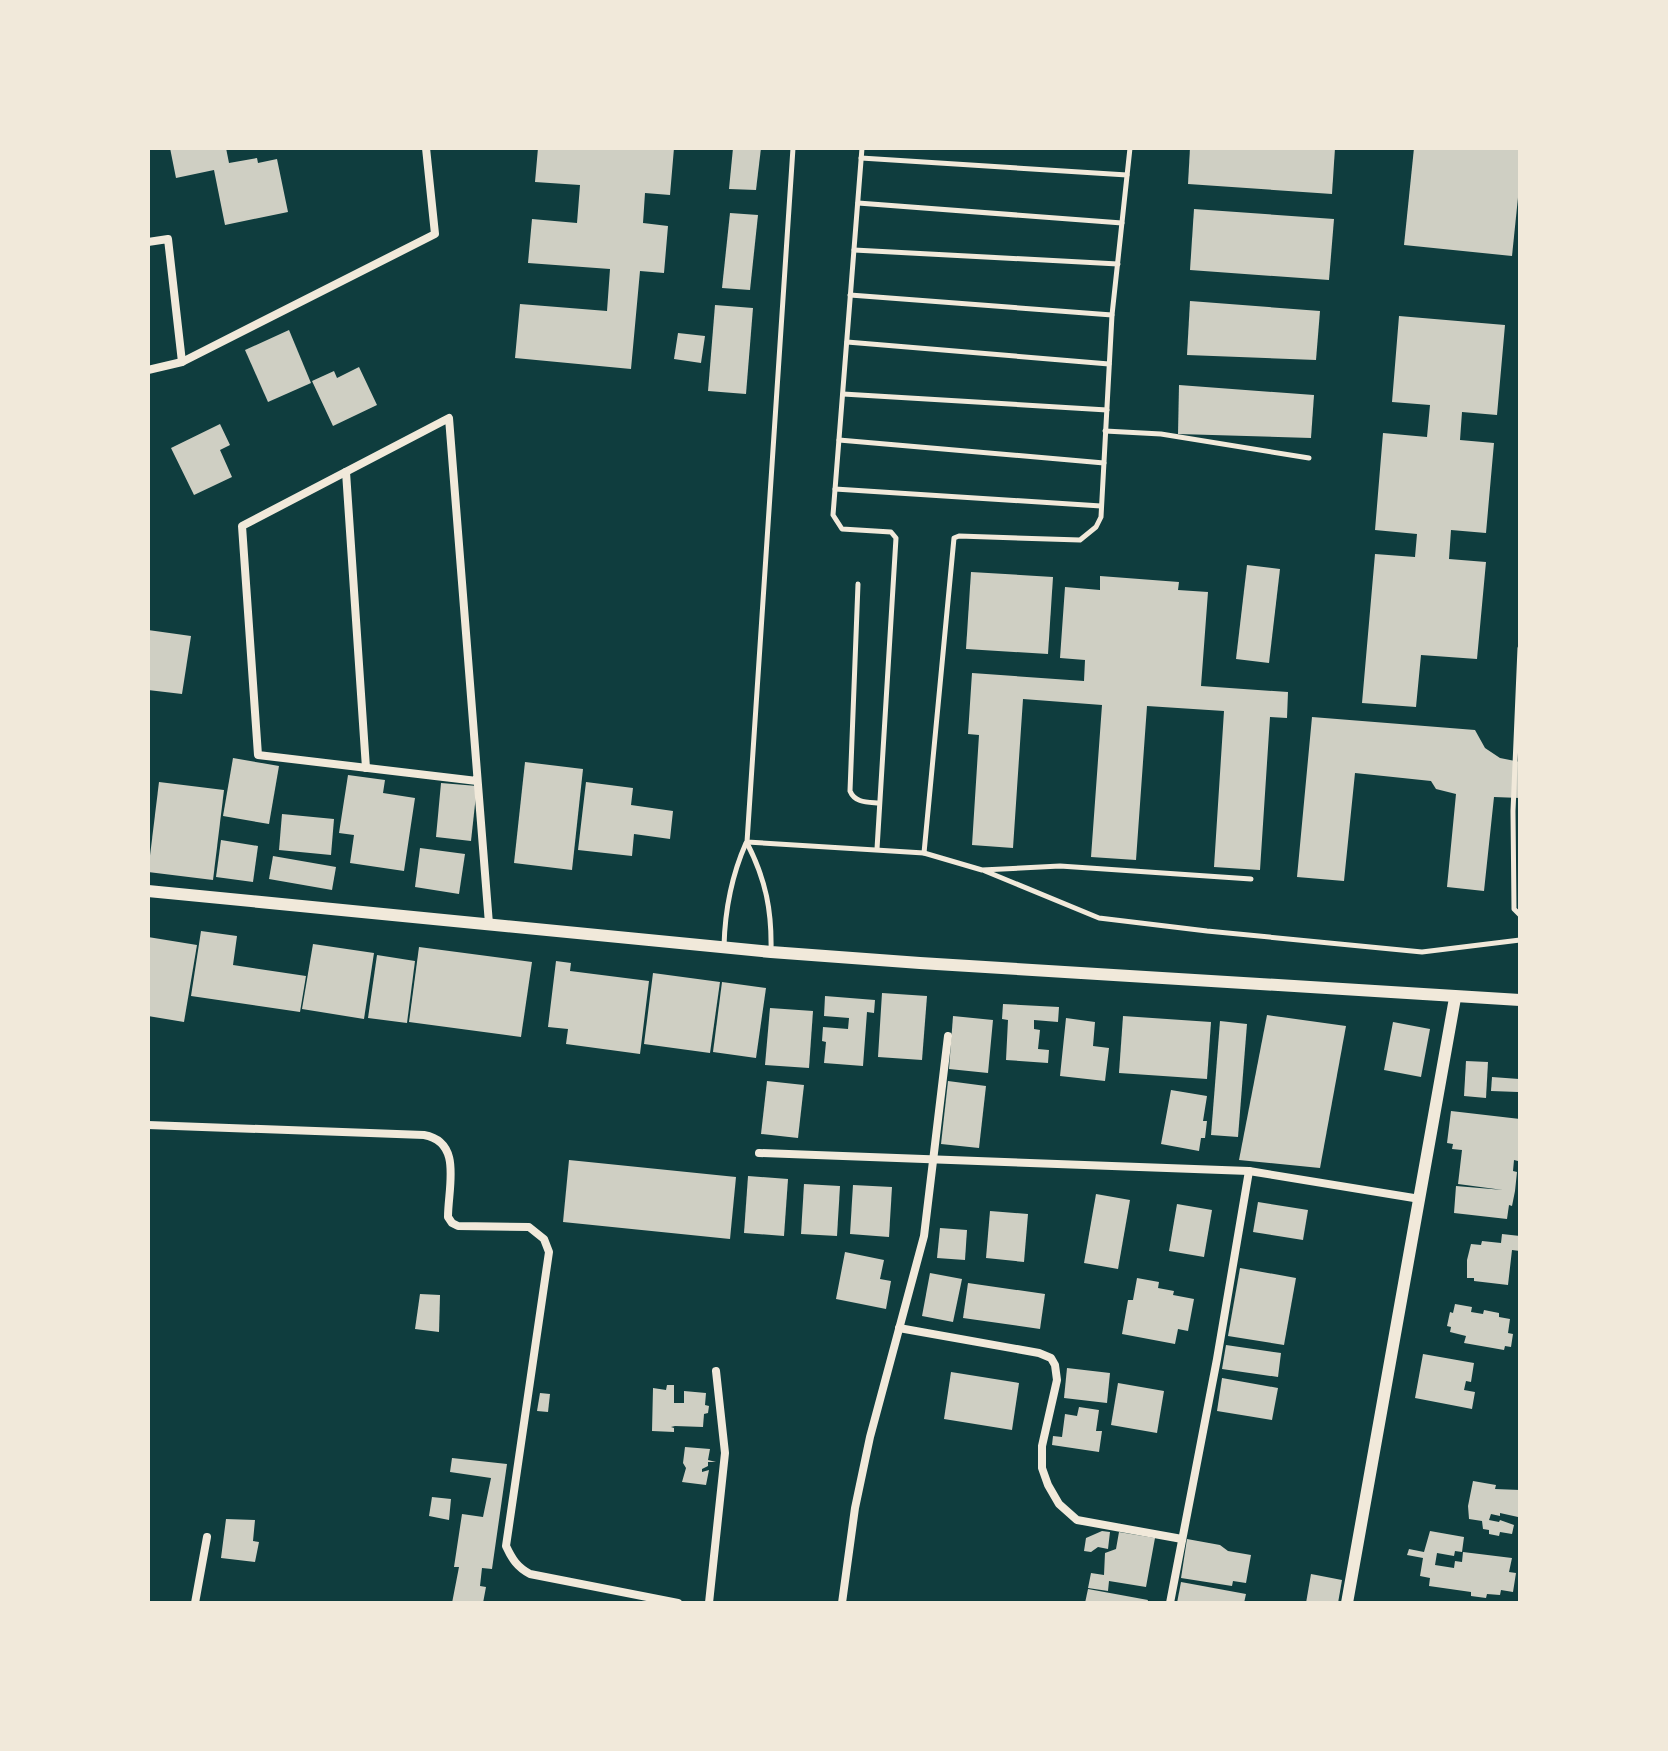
<svg xmlns="http://www.w3.org/2000/svg" width="1668" height="1751" font-family="Jost,sans-serif">
  <style>
    .building { fill: #cfcfc3 }
    .lines { fill: none; stroke-linecap: round; stroke-linejoin: round }
    .service { stroke: #f1e9da; stroke-width: 5 }
    .minor { stroke: #f1e9da; stroke-width: 8 }
    .tertiary { stroke: #f1e9da; stroke-width: 12 }
  </style>
  <rect width="100%" height="100%" fill="#0f3d3e"/>
  <g class="building">
    <polygon points="170,148 226,148 229,163 257,158 258,163 277,159 288,212 225,225 214,170 176,178"/>
    <polygon points="538,148 674,148 670,195 645,193 643,223 668,226 664,273 640,271 631,369 515,358 520,304 607,311 610,269 528,263 532,219 577,223 580,185 535,182"/>
    <polygon points="733,148 761,148 756,190 729,189"/>
    <polygon points="1190,148 1335,148 1332,194 1188,184"/>
    <polygon points="1414,148 1520,148 1520,178 1512,256 1404,245"/>
    <polygon points="1194,209 1334,219 1329,280 1190,270"/>
    <polygon points="730,213 758,215 750,290 722,288"/>
    <polygon points="1190,301 1320,311 1316,360 1187,355"/>
    <polygon points="715,305 753,308 746,394 708,391"/>
    <polygon points="1399,316 1505,325 1497,415 1462,412 1460,440 1494,443 1486,533 1451,530 1449,559 1486,562 1477,659 1421,655 1416,707 1362,703 1375,554 1415,557 1417,534 1375,530 1383,433 1427,437 1430,405 1392,402"/>
    <polygon points="289,330 311,383 268,402 245,350"/>
    <polygon points="678,333 705,336 701,363 674,359"/>
    <polygon points="359,367 377,405 333,426 312,381 334,371 337,378"/>
    <polygon points="1179,385 1314,395 1311,438 1178,434"/>
    <polygon points="220,424 230,445 220,450 232,477 194,495 171,448"/>
    <polygon points="1247,565 1280,569 1269,663 1236,659"/>
    <polygon points="971,572 1053,577 1048,654 966,649"/>
    <polygon points="1100,576 1179,582 1178,590 1208,592 1201,686 1288,692 1287,718 1270,717 1260,870 1214,867 1224,711 1147,706 1136,860 1091,857 1102,705 1023,699 1013,848 972,845 979,735 968,734 972,673 1084,681 1085,660 1060,658 1065,587 1100,590"/>
    <polygon points="148,630 191,636 182,694 148,690"/>
    <polygon points="1312,717 1475,730 1485,748 1500,758 1520,762 1520,798 1494,797 1484,891 1447,887 1456,794 1436,789 1431,781 1355,773 1344,881 1297,877"/>
    <polygon points="233,758 279,766 269,824 223,816"/>
    <polygon points="525,762 583,769 572,870 514,863"/>
    <polygon points="348,775 385,780 383,793 415,798 404,871 350,863 354,835 339,833"/>
    <polygon points="159,782 224,790 213,880 148,872"/>
    <polygon points="586,782 633,788 631,805 673,811 670,839 634,834 632,856 578,850"/>
    <polygon points="441,783 477,786 471,841 436,837"/>
    <polygon points="282,814 334,819 331,855 279,850"/>
    <polygon points="221,840 258,846 253,882 216,877"/>
    <polygon points="420,848 465,854 459,894 415,887"/>
    <polygon points="273,856 336,867 332,890 269,879"/>
    <polygon points="201,931 237,936 233,965 306,976 300,1012 191,996"/>
    <polygon points="148,937 197,945 184,1022 148,1016"/>
    <polygon points="313,944 374,953 364,1019 302,1009"/>
    <polygon points="419,947 532,962 521,1037 409,1022"/>
    <polygon points="377,955 415,961 407,1023 368,1018"/>
    <polygon points="556,961 571,963 570,971 649,981 640,1054 566,1044 568,1029 548,1027"/>
    <polygon points="653,973 720,982 710,1053 644,1044"/>
    <polygon points="722,982 766,988 756,1058 713,1052"/>
    <polygon points="882,993 927,996 922,1060 878,1057"/>
    <polygon points="825,996 875,1000 874,1013 867,1012 863,1066 824,1063 826,1042 822,1041 823,1027 848,1029 849,1018 824,1016"/>
    <polygon points="1003,1004 1059,1007 1058,1022 1034,1020 1034,1029 1040,1030 1038,1049 1049,1050 1048,1063 1006,1060 1008,1020 1002,1019"/>
    <polygon points="770,1008 813,1011 809,1068 765,1065"/>
    <polygon points="1267,1015 1346,1026 1320,1168 1239,1160"/>
    <polygon points="953,1016 993,1020 988,1073 949,1069"/>
    <polygon points="1123,1016 1211,1022 1207,1079 1119,1073"/>
    <polygon points="1066,1018 1095,1022 1093,1046 1109,1048 1105,1081 1060,1076"/>
    <polygon points="1220,1021 1247,1024 1238,1137 1211,1135"/>
    <polygon points="1393,1022 1430,1029 1421,1077 1384,1070"/>
    <polygon points="1466,1061 1488,1062 1486,1098 1464,1096"/>
    <polygon points="1492,1077 1519,1079 1518,1092 1491,1091"/>
    <polygon points="767,1081 804,1085 798,1138 761,1134"/>
    <polygon points="948,1081 986,1086 979,1148 941,1144"/>
    <polygon points="1171,1090 1207,1096 1203,1121 1207,1121 1205,1138 1201,1138 1199,1151 1161,1144"/>
    <polygon points="1451,1111 1520,1119 1518,1161 1514,1160 1513,1171 1517,1172 1515,1191 1512,1206 1509,1205 1507,1219 1454,1213 1456,1186 1503,1190 1458,1184 1462,1150 1452,1149 1453,1144 1447,1143"/>
    <polygon points="569,1160 736,1177 730,1239 563,1222"/>
    <polygon points="748,1176 788,1179 784,1236 744,1233"/>
    <polygon points="804,1184 840,1186 837,1236 801,1234"/>
    <polygon points="853,1185 892,1187 889,1237 850,1234"/>
    <polygon points="1096,1194 1130,1200 1118,1269 1084,1263"/>
    <polygon points="1258,1202 1308,1210 1303,1240 1253,1232"/>
    <polygon points="1177,1204 1212,1210 1204,1257 1169,1251"/>
    <polygon points="990,1211 1028,1214 1024,1262 986,1258"/>
    <polygon points="940,1228 967,1230 965,1260 937,1258"/>
    <polygon points="1502,1234 1520,1236 1520,1251 1512,1250 1508,1285 1474,1281 1474,1278 1467,1278 1467,1260 1471,1244 1481,1245 1482,1241 1501,1243"/>
    <polygon points="845,1252 884,1260 880,1279 891,1281 886,1309 836,1299"/>
    <polygon points="1240,1268 1296,1278 1284,1345 1228,1336"/>
    <polygon points="930,1273 962,1279 953,1322 922,1316"/>
    <polygon points="1137,1278 1159,1282 1158,1288 1174,1291 1173,1295 1194,1299 1188,1331 1178,1329 1175,1344 1122,1334 1128,1300 1133,1300"/>
    <polygon points="968,1283 1045,1294 1040,1329 963,1318"/>
    <polygon points="420,1294 440,1295 439,1332 415,1329"/>
    <polygon points="1455,1304 1472,1307 1471,1312 1483,1314 1484,1310 1499,1313 1499,1317 1510,1319 1508,1333 1513,1334 1511,1347 1505,1346 1504,1350 1464,1343 1466,1336 1450,1332 1451,1327 1447,1326 1450,1312 1453,1313"/>
    <polygon points="1226,1345 1281,1353 1278,1377 1222,1369"/>
    <polygon points="1423,1354 1474,1363 1471,1382 1466,1381 1464,1390 1475,1392 1472,1409 1415,1398"/>
    <polygon points="1067,1368 1110,1373 1107,1403 1064,1398"/>
    <polygon points="951,1372 1019,1383 1012,1430 944,1419"/>
    <polygon points="1222,1378 1278,1388 1272,1420 1217,1411"/>
    <polygon points="1118,1383 1164,1391 1157,1433 1111,1425"/>
    <polygon points="667,1385 674,1385 674,1403 684,1403 684,1391 706,1393 705,1405 709,1406 708,1413 704,1414 703,1427 675,1426 671,1427 674,1428 674,1432 652,1431 653,1388 666,1390"/>
    <polygon points="540,1393 550,1394 548,1412 537,1411"/>
    <polygon points="1079,1407 1099,1410 1096,1431 1102,1431 1099,1452 1052,1445 1053,1436 1062,1437 1065,1414 1077,1416"/>
    <polygon points="685,1447 710,1449 708,1460 716,1462 708,1462 708,1466 702,1469 702,1472 709,1470 706,1485 682,1482 686,1468 683,1463"/>
    <polygon points="452,1458 507,1464 492,1569 482,1568 480,1586 486,1587 483,1603 452,1603 459,1567 454,1567 462,1514 483,1517 491,1478 450,1472"/>
    <polygon points="1473,1481 1496,1485 1495,1489 1520,1490 1518,1517 1500,1513 1500,1516 1491,1514 1489,1520 1499,1522 1500,1520 1514,1525 1512,1534 1500,1532 1499,1536 1489,1534 1489,1530 1483,1529 1482,1521 1469,1519 1468,1506"/>
    <polygon points="432,1497 451,1499 449,1520 429,1516"/>
    <polygon points="226,1519 255,1520 253,1541 259,1542 255,1562 221,1558"/>
    <polygon points="1102,1531 1110,1532 1108,1549 1098,1547 1091,1552 1084,1551 1086,1538"/>
    <polygon points="1430,1531 1464,1537 1462,1552 1455,1551 1454,1556 1437,1553 1435,1565 1454,1568 1455,1561 1462,1562 1463,1552 1512,1558 1509,1572 1516,1573 1513,1592 1501,1590 1500,1595 1487,1594 1486,1598 1471,1596 1471,1592 1429,1586 1430,1578 1420,1576 1423,1558 1407,1555 1409,1549 1424,1552"/>
    <polygon points="1119,1532 1155,1538 1146,1587 1109,1581 1108,1591 1088,1588 1091,1573 1104,1575 1105,1553 1116,1549"/>
    <polygon points="1187,1539 1220,1545 1228,1551 1251,1555 1246,1583 1233,1581 1232,1586 1181,1578"/>
    <polygon points="1311,1574 1342,1580 1338,1603 1306,1603"/>
    <polygon points="1181,1582 1246,1594 1244,1603 1177,1603"/>
    <polygon points="1088,1589 1148,1600 1147,1603 1085,1603"/>
  </g>
  <g class="lines">
    <g class="service">
      <polyline points="793,148 747,842 924,853 982,870 1060,866 1251,879"/>
      <polyline points="862,148 833,515 842,529 891,532 896,538 877,849"/>
      <polyline points="861,158 1127,175"/>
      <polyline points="858,203 1122,223"/>
      <polyline points="854,250 1118,264"/>
      <polyline points="850,295 1112,315"/>
      <polyline points="847,342 1109,364"/>
      <polyline points="843,394 1107,410"/>
      <polyline points="1105,431 1161,434 1309,458"/>
      <polyline points="839,440 1104,463"/>
      <polyline points="835,489 1101,506"/>
      <path d="M858,584l-8,207c5,12 17,11 29,12"/>
      <polyline points="1520,648 1513,811 1514,909 1520,915"/>
      <path d="M747,843c19,37 25,68 24,109"/>
      <polyline points="924,853 954,538 959,536 1080,540 1096,527 1101,517 1112,315 1130,148"/>
      <polyline points="985,871 1099,918 1207,931 1422,952 1520,940"/>
      <path d="M724,946c1,-37 7,-69 22,-103"/>
    </g>
    <g class="minor">
      <polyline points="148,242 168,239 182,362"/>
      <polyline points="148,370 182,362 435,234 426,148"/>
      <polyline points="346,472 366,768"/>
      <polyline points="477,781 258,755 242,526 449,418 489,924"/>
      <path d="M148,1125l276,10c39,7 24,52 24,82l4,6 6,3 71,1 15,12 5,13 -43,294c6,13 11,21 24,28l148,29"/>
      <polyline points="759,1153 1249,1171 1420,1199"/>
      <polyline points="899,1328 1039,1353 1051,1358 1055,1365 1057,1380 1042,1446 1042,1468 1048,1485 1059,1504 1077,1520 1182,1539"/>
      <polyline points="195,1603 207,1537"/>
      <polyline points="709,1603 725,1453 716,1371"/>
      <polyline points="842,1603 855,1508 870,1437 924,1236 948,1036"/>
      <polyline points="1170,1603 1217,1359 1249,1171"/>
    </g>
    <g class="tertiary">
      <polyline points="148,891 771,952 920,963 1520,1000"/>
      <polyline points="1347,1603 1455,998"/>
    </g>
  </g>
  <rect width="1668" height="1751" fill="none" stroke="#f1e9da" stroke-width="300"/>
</svg>
